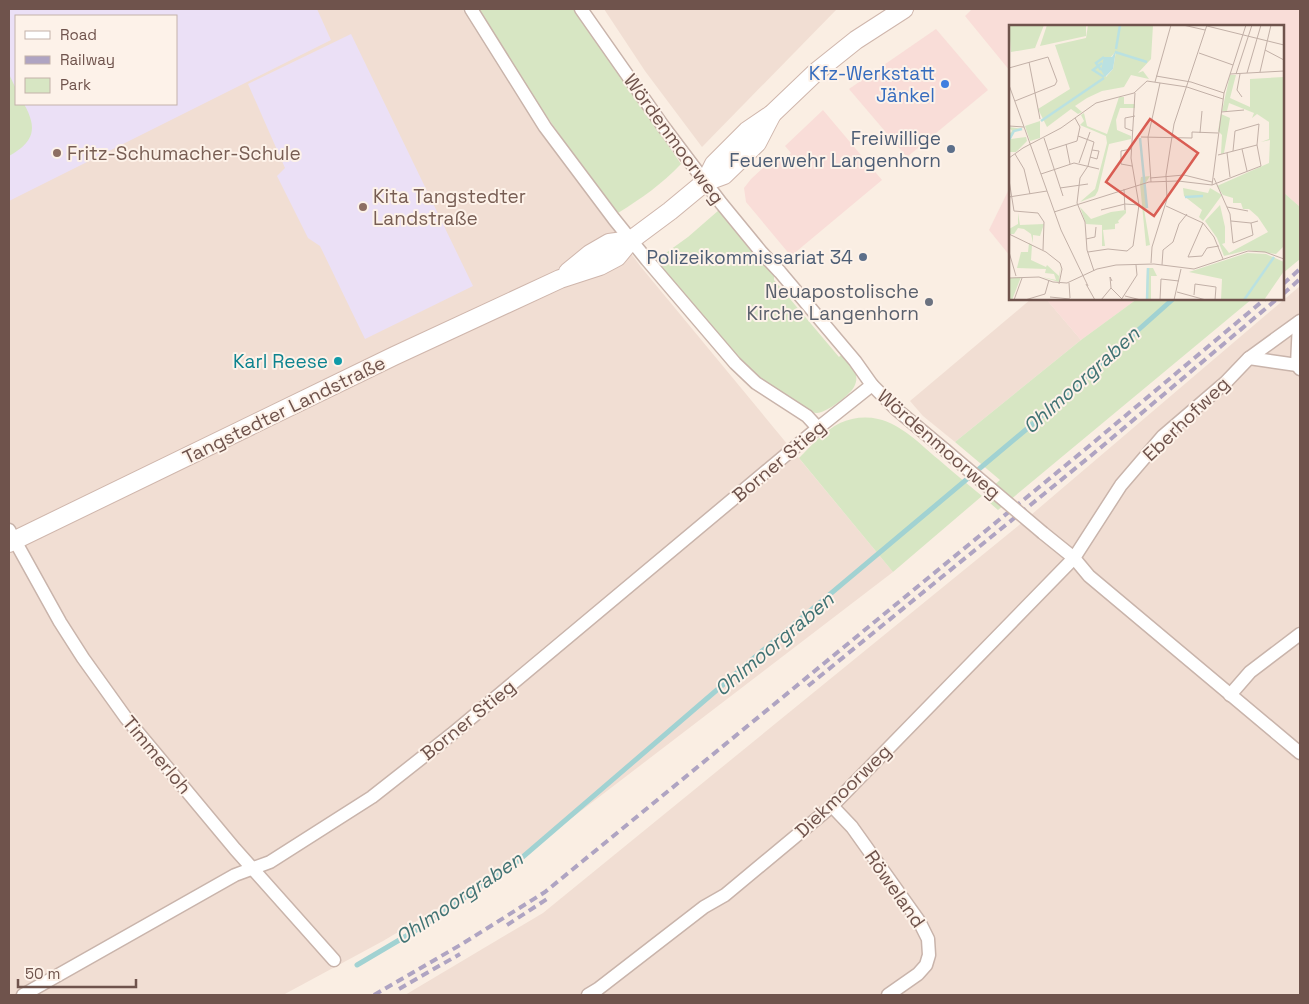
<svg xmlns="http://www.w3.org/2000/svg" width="1309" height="1004" font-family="'Space Grotesk',sans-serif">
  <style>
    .residential { fill: #f1ded3; fill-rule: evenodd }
    .commercial { fill: #f9ddd8 }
    .education { fill: #ebe0f6; fill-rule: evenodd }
    .green { fill: #d7e6c3 }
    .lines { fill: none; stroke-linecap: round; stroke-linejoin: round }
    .stream { stroke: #a1d2d2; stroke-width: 5 }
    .street-casing { stroke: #c9b4ab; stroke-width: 15 }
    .secondary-casing { stroke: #cfb6ac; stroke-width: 20 }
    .street { stroke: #fff; stroke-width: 12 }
    .secondary { stroke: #fff; stroke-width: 18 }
    .rail { stroke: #afa4c2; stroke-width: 4; stroke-dasharray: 8 5; stroke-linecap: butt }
    .street-bridge-casing { stroke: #c9b4ab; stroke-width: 15; stroke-linecap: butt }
    .street-bridge { stroke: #fff; stroke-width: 12 }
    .shop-dot { fill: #3f7fe0; stroke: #fdf2e9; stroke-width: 2 }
    .service-dot { fill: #5c6f8a; stroke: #fdf2e9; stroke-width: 2 }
    .education-dot { fill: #8d6e63; stroke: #fdf2e9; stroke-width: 2 }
    .worship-dot { fill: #6b7280; stroke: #fdf2e9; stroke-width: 2 }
    .culture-dot { fill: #0f9aa8; stroke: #fdf2e9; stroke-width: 2 }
    .labels { text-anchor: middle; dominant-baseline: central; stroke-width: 4; stroke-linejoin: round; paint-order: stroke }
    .shop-label { font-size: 19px; fill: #366cbe; stroke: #fdf2e9; text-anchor: end }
    .service-label { font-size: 19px; fill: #4e5e75; stroke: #fdf2e9; text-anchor: end }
    .street-label { font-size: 19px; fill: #6f534c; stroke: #fdf2e9 }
    .education-label { font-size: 19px; fill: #785e54; stroke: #fdf2e9; text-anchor: start }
    .worship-label { font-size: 19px; fill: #5b616d; stroke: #fdf2e9; text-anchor: end }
    .culture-label { font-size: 19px; fill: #0d838f; stroke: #fdf2e9; text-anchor: end }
    .water-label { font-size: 20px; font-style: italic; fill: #417374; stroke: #fdf2e9 }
    .inset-river { fill: none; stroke: #bae1e1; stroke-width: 2.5 }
    .inset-road { fill: none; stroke: #c2b0a7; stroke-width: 1 }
    .view { fill: #d95d53; fill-opacity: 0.15; stroke: #d95d53; stroke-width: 2.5 }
    .inset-edge { fill: none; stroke: #6f534c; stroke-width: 2.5 }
  </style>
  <rect width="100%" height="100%" fill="#faeee3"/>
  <g class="residential">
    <path d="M9,9h453l58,92 121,166 252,305 -388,297 -122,72 -100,54h-274zM16,16h160v88h-160z"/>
    <polygon points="604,9 837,9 702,147 645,71"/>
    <polygon points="1300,286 1300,995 405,995 543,913 1018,526"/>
    <polygon points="1031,299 1046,299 1081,340 955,442 923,416 910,401"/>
  </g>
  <g class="commercial">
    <polygon points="972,9 1300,9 1300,207 1283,192 1283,26 1010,26 1010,71 965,16"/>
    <polygon points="936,29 988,90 907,157 849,89"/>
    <polygon points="823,110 882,180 791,256 746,202 744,188 751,179 775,157 782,163 791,153 785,146"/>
    <polygon points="1010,187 1010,256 989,230"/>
    <polygon points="1046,299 1137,299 1081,340"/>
  </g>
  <g class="education">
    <path d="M9,9h308l14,31 -322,161zM16,16h160v88h-160z"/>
    <polygon points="351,34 473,286 365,339 320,246 308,238 277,176 285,168 248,84"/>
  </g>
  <g class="green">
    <path d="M478,9h97l106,155c-19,20 -39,34 -63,49l-33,-42 -67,-96z"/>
    <path d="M9,74l7,15v15h8c14,25 10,38 -15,52z"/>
    <polygon points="1283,192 1300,207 1300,259 1283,273"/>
    <path d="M719,210l55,66v4l65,77 4,-4c8,9 18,22 11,34 -4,8 -28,26 -37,26 -8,0 -16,-7 -23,-12 -10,-6 -21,-11 -29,-18 -41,-36 -74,-82 -109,-123l32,-23z"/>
    <path d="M1137,299h115l-254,211 -16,-14 -89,76 -94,-114c12,-12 25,-27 41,-35 11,-5 25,-7 38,-4 23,5 42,25 60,40 14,12 29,25 44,37l18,-16 -45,-38 126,-102z"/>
  </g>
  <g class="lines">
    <polyline class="stream" points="357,965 423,926 518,861 761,652 1035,422 1173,299"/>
    <g class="street-casing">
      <g id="street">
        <polyline points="471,9 545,127 614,219 647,260 735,363 756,383 807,416 818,428"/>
        <polyline points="581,9 663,126 721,203 762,253 780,272 855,361 872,385 896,409 945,450"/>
        <polyline points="1299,322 1297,365 1300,369"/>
        <polyline points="1249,358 1297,365"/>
        <polyline points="9,530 60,622 83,658 126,718 235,849 334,960"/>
        <polyline points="1043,533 1074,558 1089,576 1300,753"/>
        <polyline points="1230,695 1250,672 1300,634"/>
        <polyline points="832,806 852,827 919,921 928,939 929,955 926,965 918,974 888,995"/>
        <polyline points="23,995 235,875 270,862 372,797 452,734 818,428 872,385"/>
        <polyline points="588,995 598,989 704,907 725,895 832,806 1074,558 1121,485 1163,436 1226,382 1249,358 1300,321"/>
      </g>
    </g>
    <g class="secondary-casing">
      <g id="secondary">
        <polyline points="705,182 714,164 747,131 772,114 816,72 856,40 904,9"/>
        <polyline points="568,272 590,254 609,243 631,240"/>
        <polyline points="9,543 394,356 560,279 600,266 617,257 631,240 670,211 705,182 724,175 757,143 772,114"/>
      </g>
    </g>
    <use href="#street" class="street"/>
    <use href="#secondary" class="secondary"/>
    <g class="rail">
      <polyline points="1283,284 1300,269"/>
      <polyline points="1283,294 1300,279"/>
      <polyline points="808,686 1093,454 1277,299"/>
      <polyline points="507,925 547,899"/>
      <polyline points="399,989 460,954"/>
      <polyline points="374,995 462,944 545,892 1088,447 1265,299"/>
    </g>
    <g class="street-bridge-casing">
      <polyline id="street-bridge" points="945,450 1043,533"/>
    </g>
    <use href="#street-bridge" class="street-bridge"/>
  </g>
  <circle class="shop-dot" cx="945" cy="84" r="5"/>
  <g class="service-dot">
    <circle cx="951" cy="149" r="5"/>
    <circle cx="863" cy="257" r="5"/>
  </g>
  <g class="education-dot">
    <circle cx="57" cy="153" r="5"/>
    <circle cx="363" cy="207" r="5"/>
  </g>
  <circle class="worship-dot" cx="929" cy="302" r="5"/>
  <circle class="culture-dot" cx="338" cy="361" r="5"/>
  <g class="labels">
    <g class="shop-label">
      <text x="935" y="73">Kfz-Werkstatt<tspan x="935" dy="22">Jänkel</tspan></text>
    </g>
    <g class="service-label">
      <text x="941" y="138">Freiwillige<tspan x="941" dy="22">Feuerwehr Langenhorn</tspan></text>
      <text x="853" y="257">Polizeikommissariat 34</text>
    </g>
    <g class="street-label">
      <text transform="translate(674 139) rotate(54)">Wördenmoorweg</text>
      <text transform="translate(284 410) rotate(-26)">Tangstedter Landstraße</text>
      <text transform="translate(1186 419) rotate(-44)">Eberhofweg</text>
      <text transform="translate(939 444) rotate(41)">Wördenmoorweg</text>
      <text transform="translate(779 461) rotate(-40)">Borner Stieg</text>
      <text transform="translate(468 720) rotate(-39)">Borner Stieg</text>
      <text transform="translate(157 755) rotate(50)">Timmerloh</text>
      <text transform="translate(843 791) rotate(-44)">Diekmoorweg</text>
      <text transform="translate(895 889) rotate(55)">Röweland</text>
    </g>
    <g class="education-label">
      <text x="67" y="153">Fritz-Schumacher-Schule</text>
      <text x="373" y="196">Kita Tangstedter<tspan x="373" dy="22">Landstraße</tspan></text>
    </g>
    <g class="worship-label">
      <text x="919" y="291">Neuapostolische<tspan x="919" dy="22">Kirche Langenhorn</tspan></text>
    </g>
    <g class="culture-label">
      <text x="328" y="361">Karl Reese</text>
    </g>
    <g class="water-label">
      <text transform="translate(1081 380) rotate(-42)">Ohlmoorgraben</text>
      <text transform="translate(774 644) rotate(-40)">Ohlmoorgraben</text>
      <text transform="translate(459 898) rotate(-34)">Ohlmoorgraben</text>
    </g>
  </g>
  <g transform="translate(1009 25)">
    <rect width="275" height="275" fill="#faeee3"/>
    <path d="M0,0h35l-9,23 -24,4zM38,0h39v11l-46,10zM79,0h65l-2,34 -13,14 5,-2 6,8 -18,-4 -7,12 -22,4 -15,7 -12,8 7,6 -4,2 -7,-5 -24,18 -9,-18 32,-20 -15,-44 31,-7zM107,26l-3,18 -7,8 -4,-7 3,-13h6zM221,50h6l-6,23 20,9v-28l34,-2v169l-8,8 -28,-4 -24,6 -7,-18 -12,-17 15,-16 5,22v16l-3,1 7,9 39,-21 -10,-15 -9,-8h-6l-2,-6h-8v-5l-10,-3 -6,-9 52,-23 1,-23 -9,2 8,-3v-17l-12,-8 -5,4 2,-5 -25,-10 -2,8h-5zM110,72h5v7h11v4h-15l-4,12 1,10 14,6v3l-22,5 -11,47 -3,5 -15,6 15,-13 12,-46 -1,-7 -26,-11 4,-4 -3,-6 3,-2 3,13 20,8zM212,89l9,4 -6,35 -3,1 1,-19 -4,-4zM31,96v17l-10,3 -5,-15zM0,102l14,2 -9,2 -3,8 15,-2 1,4 -11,11h-7v-18l3,-3zM141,151l-5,8 2,24 -3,1 6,36 -4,1 -6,-62 1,-7zM174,163l25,5 2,-5 12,7 -19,26 -4,-4 3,-7 -18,-14zM71,182l11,12 20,-7 15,-2v3l-8,8 1,2 -4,1v5l-12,1 2,16h-3v-21l-16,-1zM9,188l2,12 24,-1 -4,12 -7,-1v8l-2,-9 -7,-5 -6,-1 -4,6h-5v-5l9,-5zM20,218l3,2 -1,15 15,7 1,-2 12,11 2,-12 -2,18 -17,-5 14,3 -2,-6 -9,-1 1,-4 -29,-1 4,-16h7zM238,228l19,1 18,8v9l-20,29h-43l1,-21 -33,-7zM138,243h6l4,8h-6v24h-5zM12,252l-9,23h-3v-22z" fill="#d7e6c3" fill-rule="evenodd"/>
    <path d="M107,25l-3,19 -8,8 -4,-7 3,-13h8z" fill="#bae1e1"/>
    <path class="inset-river" d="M107,24l4,-24M106,27l32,10M93,38l-9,7 11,7M92,45l-5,-7 8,-6M32,96l63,-43M131,113l7,70M0,115l5,-9 8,-2M176,172l18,-1M138,275l1,-32M235,275l30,-43"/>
    <path class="inset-road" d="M174,0l22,5M198,1l77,19M256,25l19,10M190,28l34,12M20,37l11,57M0,43l39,-11 9,24 -2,4 -40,16M251,47l11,-47M238,48l14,-48M221,49l54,-3M227,49l16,-49M231,49l-3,16 5,7M147,51l35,6 33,11M146,57l16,-57M0,60l52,145 27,56M212,87l23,-2M0,101l15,1M124,106l-8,-3v-10l10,-2M191,108l2,-22M69,111l16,6 -6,24 -8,12 -3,25 8,19 2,28 7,21M132,112l51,1v-6l26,1M35,113l19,58M57,119l4,20M14,123l38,-20 35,-25 38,-10 13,-12 40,6 36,12M122,124l-10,2v13l11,2M233,124l5,22M40,125l28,-9 3,-14 -5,-9M218,128l3,24M6,129l9,15 6,25M209,130l39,-10M81,132l7,2 2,-8 -7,-1M0,133l14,-10M70,138l11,-31M32,149l33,-11 25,6M141,153l34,-3 28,7M205,153l16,36 3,29 20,-8 -2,-12 7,-2M0,155l5,31 24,2 6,9 -1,28M142,157l-3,-45 12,-54M203,160l12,-92 22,-68M203,160l49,-19 -4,-21 2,-21 -24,7 -2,20M51,163l28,-4M115,164l1,21M0,172l38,-6M157,181l37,17 11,14 9,22M218,182l21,4M92,185l24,-6 14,1M45,187l95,-30 29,-1 34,4M222,196l20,2M194,198l-15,34 14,-1 5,-8 12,-2M0,209l37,18 14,11 2,6 -3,15M77,214l9,-2 1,-10M0,227l7,24M79,227l20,-3 19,2 6,-5 6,-41 -8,-47 4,-65M142,238l1,-16 15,-48 -1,-24 8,-51 33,-99M153,240l1,-15 10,-8 6,-18 8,-10M0,253l30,-1 14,5M103,256l-2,-4 1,11 11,11M44,257l14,1 30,-14 19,-4 38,-1 40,5 54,-18 17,1 19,7M60,258l1,15M77,259l9,16M168,267l29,8M185,270l1,-11 21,3 -1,13M116,271l16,4M41,272l20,2M5,275l8,-22M16,275l20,-6 4,-14M92,275l10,-12M112,275l16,-25 -1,-10M151,275l1,-21 18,2M165,275l7,-31"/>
    <path class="view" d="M141,94l48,34 -44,63 -48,-34z"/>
    <rect width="275" height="275" class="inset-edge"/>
  </g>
  <rect width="1309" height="1004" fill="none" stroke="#6f534c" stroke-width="20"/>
  <rect x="15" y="15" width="162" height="90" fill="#fdf2e9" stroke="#c4b2aa"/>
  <rect x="25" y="31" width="25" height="8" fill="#ffffff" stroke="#c4b2aa"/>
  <text x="60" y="40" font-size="15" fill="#6f534c">Road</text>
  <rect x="25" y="56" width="25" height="8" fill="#afa4c2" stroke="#c4b2aa"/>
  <text x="60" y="65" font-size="15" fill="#6f534c">Railway</text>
  <rect x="25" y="78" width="25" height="15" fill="#d7e6c3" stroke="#c4b2aa"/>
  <text x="60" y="90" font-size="15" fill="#6f534c">Park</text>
  <path d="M18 979v8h118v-8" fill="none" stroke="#6f534c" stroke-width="2.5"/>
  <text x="25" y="979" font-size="15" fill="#6f534c" stroke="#fdf2e9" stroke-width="4" paint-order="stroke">50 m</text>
</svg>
